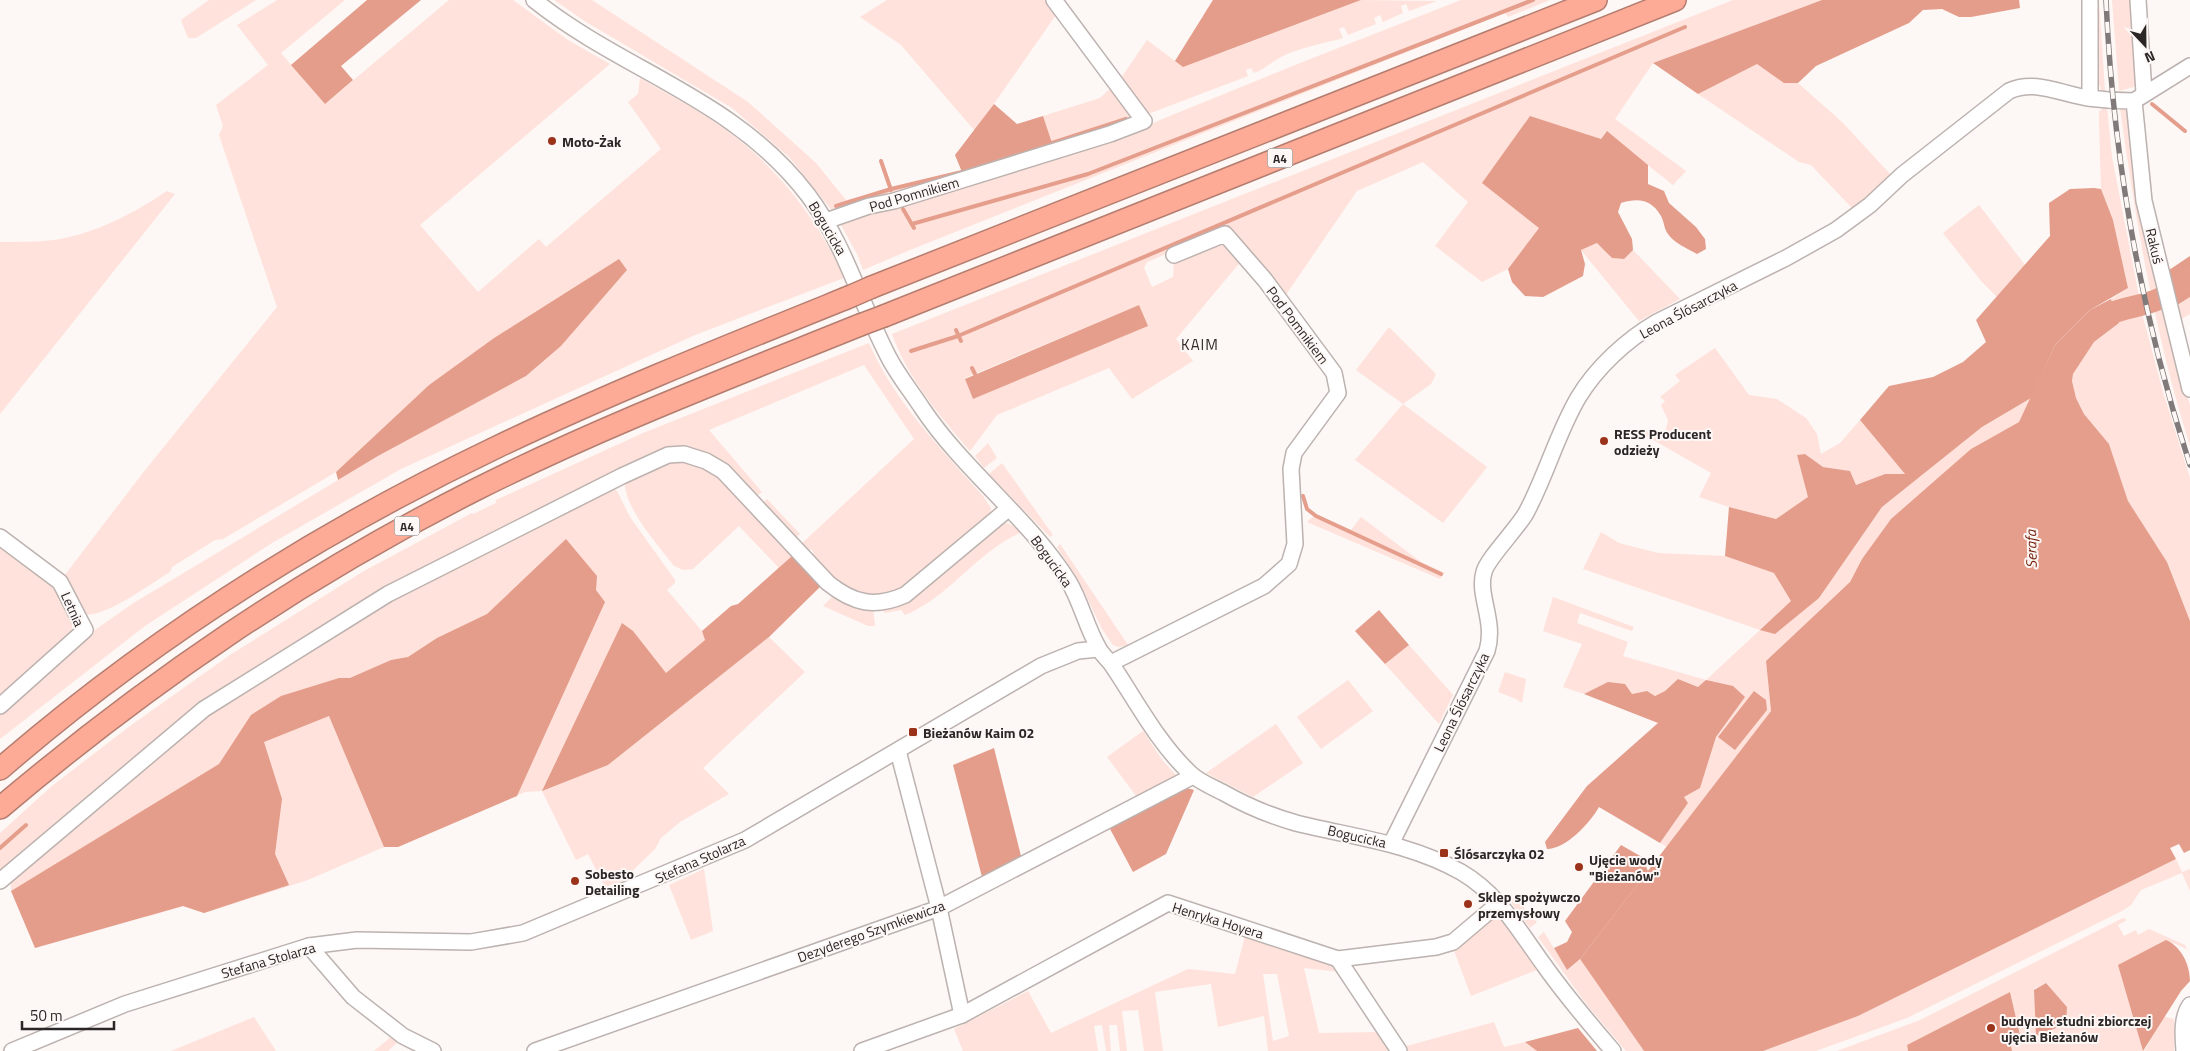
<svg xmlns="http://www.w3.org/2000/svg" width="2190" height="1051" font-family="'Titillium Web',sans-serif">
  <style>
    .green { fill: #ffe2db; fill-rule: evenodd }
    .forest { fill: #e49d8b }
    .water { fill: #e59e8c }
    .lines { fill: none; stroke-linecap: round; stroke-linejoin: round }
    .stream { stroke: #e59e8c; stroke-width: 4 }
    .river { stroke: #e59e8c; stroke-width: 22 }
    .minor-casing { stroke: #bcb2af; stroke-width: 18 }
    .highway-casing { stroke: #b47d6f; stroke-width: 24 }
    .minor { stroke: #fff; stroke-width: 15 }
    .highway { stroke: #fdab97; stroke-width: 21 }
    .rail-casing { stroke: #807b7a; stroke-width: 5.5 }
    .rail { stroke: #fdf7f5; stroke-width: 4; stroke-dasharray: 11; stroke-linecap: butt }
    .highway-bridge-casing { stroke: #b47d6f; stroke-width: 24; stroke-linecap: butt }
    .highway-bridge { stroke: #fdab97; stroke-width: 21 }
    .poi-dot { fill: #9b331a; stroke: #fdf7f5; stroke-width: 2 }
    .labels { text-anchor: middle; dominant-baseline: central; stroke-width: 4; stroke-linejoin: round; paint-order: stroke }
    .shield { fill: #fdf7f5; stroke: #6a6564; stroke-width: 1 }
    .shield-label { font-size: 12px; font-weight: bold; fill: #2b2726 }
    .poi-label { font-size: 14px; font-weight: bold; fill: #2b2726; stroke: #fdf7f5; text-anchor: start }
    .street-label { font-size: 14px; fill: #2b2726; stroke: #fdf7f5 }
    .neighbourhood-label { font-size: 15px; letter-spacing: 1px; fill: #312927; stroke: #fdf7f5 }
    .water-label { font-size: 15px; font-style: italic; fill: #75230e; stroke: #fdf7f5 }
  </style>
  <rect width="100%" height="100%" fill="#fdf7f5"/>
  <g class="green">
    <polygon points="209,0 256,0 196,38 188,38 181,20"/>
    <path d="M277,0h68l-64,53 44,51 124,-104h64l55,40 42,24 -190,161 58,67 61,-53 7,8 115,-98 -33,-47 10,-8 2,-16c24,14 49,27 73,43 57,37 104,95 131,157l-149,57 -294,134 -129,74 -127,83 -145,113v-25l92,-82 40,-28 246,-148 148,-80 35,-30 66,-76 -133,68 -65,47 -93,87 -113,67 -8,1 -43,27 -2,5c-15,9 -75,53 -88,40 -9,-8 -15,-23 -21,-32l81,-106 135,-167 -58,-172 4,-9 -7,-21 52,-40 -31,-40z"/>
    <polygon points="554,0 592,0 748,102 816,163 846,200 962,172 1051,143 1043,116 1100,98 1114,85 1131,114 1128,123 833,212 790,158 732,108 586,22"/>
    <polygon points="887,0 1046,0 1056,15 975,131 901,45 860,17"/>
    <path d="M1213,0h79l-71,53 140,-53 76,1 -28,10 -3,-7 -5,2 2,7 -20,9 -3,-7 -6,3 2,6 -28,11 -4,-8 -5,2 4,9c-21,6 -42,9 -62,19 -9,5 -17,12 -27,16l-3,-5 -5,2 2,6 -100,38 -29,-33 28,-41 28,21z"/>
    <polygon points="1461,0 1550,0 1508,17 1505,13 910,250 863,270 857,254 841,225 844,222 1130,134 1160,120 1300,63"/>
    <path d="M1733,0h89l-169,63 -38,56 71,52 -13,14 -67,-53 -67,96 -31,41 -26,13 -47,-36 33,-44 -45,-40 -66,29 -74,108 -55,-71 -81,34 -3,6 8,19 21,-10 1,-17 52,-22 16,22 -66,79 17,22 -61,38 -23,-31 -112,47 -27,36c-31,-36 -62,-72 -78,-117zM1139,305l8,21 -174,73 -8,-21z"/>
    <polygon points="2094,0 2099,0 2105,91 2101,90 2097,77"/>
    <polygon points="2112,0 2136,0 2137,86 2119,91"/>
    <polygon points="1757,64 1784,82 1798,83 1842,122 1892,176 1853,209 1811,165 1799,162 1698,94"/>
    <polygon points="2104,107 2107,107 2112,157 2143,317 2163,392 2190,478 2190,621 2167,562 2128,501 2109,444 2084,414 2076,398 2072,381 2073,374 2094,342 2119,323 2111,299 2128,288 2113,220 2101,189 2099,122 2099,112"/>
    <path d="M2120,108l6,1 3,6 24,145 15,72 22,73v41c-35,-112 -54,-221 -70,-338z"/>
    <path d="M167,191l8,3 -175,220v-172c18,0 36,0 54,-2 40,-6 81,-27 113,-49z"/>
    <polygon points="1979,205 2025,265 1997,297 1982,282 1943,233"/>
    <polygon points="1598,243 1612,258 1624,259 1633,250 1680,299 1639,321 1581,250"/>
    <polygon points="2190,297 2190,314 2178,321 2174,307"/>
    <polygon points="1389,327 1436,374 1431,384 1403,404 1487,467 1443,523 1355,460 1403,404 1356,370"/>
    <path d="M869,343c25,58 72,106 114,153l8,12 -1,9 -86,73 -30,8 -35,-11 -30,-30 5,-4 -3,-4 -6,4 -6,-7 115,-107 -50,-74 -155,65 53,62 -7,5 -37,-38 -10,-4 -53,-2 -454,254 -201,169v-43l52,-47 78,-60 100,-71 134,-84 108,-58 1,1 23,-11v-3l147,-67z"/>
    <polygon points="1715,348 1749,395 1777,399 1806,418 1817,434 1821,454 1840,443 1860,420 1905,474 1885,474 1856,485 1850,471 1823,467 1805,454 1797,455 1809,497 1776,519 1729,507 1699,497 1711,473 1641,433 1652,429 1659,433 1666,430 1668,420 1661,405 1665,401 1660,397 1680,381 1675,375"/>
    <polygon points="2031,398 2019,422 1971,449 1862,559 1850,582 1766,661 1771,711 1667,847 1660,843 1688,803 1684,798 1686,794 1700,787 1716,737 1745,697 1698,687 1678,679 1665,691 1655,696 1647,691 1632,694 1624,684 1608,683 1584,694 1563,687 1582,644 1543,631 1553,597 1634,627 1632,631 1580,613 1577,623 1628,642 1623,656 1706,680 1760,630 1583,569 1601,532 1619,543 1658,553 1725,556 1774,572 1792,601 1819,598 1882,507 1982,427"/>
    <polygon points="988,443 997,458 984,468 975,456"/>
    <path d="M679,460l12,2 28,11 79,88 -6,-5 -13,12 -40,-42 -46,43 -10,1 -9,-4c-15,-20 -51,-59 -49,-85l26,-15z"/>
    <polygon points="1002,463 1053,535 1050,537 989,474"/>
    <polygon points="612,488 617,491 630,517 675,580 675,583 667,590 702,631 705,640 666,674 608,765 769,637 805,672 703,768 729,794 680,822 661,838 655,849 622,881 605,887 588,854 576,860 542,791 525,792 398,847 384,847 308,880 204,913 183,906 146,917 107,833 11,891 11,879 214,706 389,597"/>
    <polygon points="767,499 800,534 794,540 761,504"/>
    <polygon points="1316,514 1351,530 1361,517 1421,562 1445,573 1440,579 1307,522"/>
    <path d="M1008,523l14,9c-45,19 -72,65 -117,83l-4,-5 -17,3v-5l116,-83z"/>
    <polygon points="0,544 61,591 73,619 71,635 0,699"/>
    <polygon points="1060,544 1128,645 1119,647 1113,645 1102,629 1079,581 1057,547"/>
    <polygon points="834,595 873,609 875,626 868,626 823,606"/>
    <polygon points="1409,645 1453,695 1439,724 1385,664"/>
    <polygon points="1505,672 1526,679 1522,703 1516,699 1498,692"/>
    <polygon points="1348,680 1373,711 1321,749 1297,717"/>
    <polygon points="1276,724 1303,763 1253,797 1206,773"/>
    <polygon points="1143,731 1163,761 1176,775 1175,778 1137,797 1107,757"/>
    <polygon points="2176,859 2182,872 2190,869 2190,891 2182,873 2141,890 2131,905 2122,911 1907,1018 1816,1051 1763,1051 1858,1016"/>
    <polygon points="704,869 713,931 691,940 669,885"/>
    <polygon points="1514,897 1537,922 1530,928 1510,901"/>
    <path d="M2123,918l4,2 -9,5 6,11 12,-6 2,5 11,-6 36,16 2,4 -21,-9 -12,74 20,5v32h-30l13,-23 -20,1 6,22h-131l-3,-15 11,-2 -10,-42 -103,53 1,6h-71l83,-31zM2046,983l21,24 -33,-18z"/>
    <polygon points="1496,919 1501,920 1537,970 1471,996 1453,948 1486,921"/>
    <polygon points="1544,932 1567,970 1580,959 1644,1051 1626,1051 1587,1005 1538,937"/>
    <path d="M1245,936l90,30 5,6 -36,-4 15,65 61,-1 13,19h-125l-4,-35 -46,11 -7,-43 -56,8 8,59h-19l-6,-41 -16,1 5,40h-7l-3,-26h-8l2,26h-5l-4,-26 -8,1 4,25h-135l-9,-22 74,-38 23,42 137,-64 47,5zM1263,974h14l12,62 -16,5z"/>
    <polygon points="254,1017 276,1051 171,1051"/>
    <polygon points="1494,1022 1504,1047 1525,1042 1537,1051 1403,1051 1403,1047"/>
    <polygon points="392,1036 400,1040 388,1051 374,1051"/>
  </g>
  <g class="forest">
    <polygon points="367,0 421,0 341,66 353,80 325,104 291,65"/>
    <polygon points="1213,0 1361,0 1183,67 1175,61"/>
    <polygon points="1822,0 2019,0 2020,8 1971,17 1959,17 1942,9 1923,10 1909,23 1816,66 1798,83 1784,83 1757,64 1698,94 1653,63"/>
    <polygon points="994,104 1017,124 1043,116 1052,143 962,172 955,155"/>
    <path d="M1530,116l71,23 6,-8 41,34v19l16,7 5,12 27,24 9,12 1,10 -9,5c-9,-5 -23,-11 -29,-20 -4,-5 -4,-13 -7,-18 -10,-17 -23,-18 -40,-13l-3,9 14,27 1,11 -9,9 -12,-1 -15,-15 -16,7 4,14 -2,12 -40,21 -18,-1 -13,-14 -4,-13 31,-41 -57,-45z"/>
    <polygon points="2094,188 2101,189 2113,220 2128,288 2090,310 2055,345 2031,398 1982,427 1882,507 1819,598 1775,634 1760,630 1791,601 1774,573 1725,556 1729,507 1776,519 1808,497 1797,455 1805,454 1823,467 1850,471 1856,485 1885,474 1905,474 1860,420 1889,386 1933,377 1963,362 1986,342 1976,320 2050,236 2049,203 2070,189"/>
    <polygon points="2190,256 2190,297 2174,307 2166,272"/>
    <polygon points="619,259 627,270 561,346 526,376 378,456 338,480 336,472 429,385 494,338"/>
    <polygon points="566,539 597,576 596,590 605,602 517,796 398,847 384,847 329,716 264,742 282,799 275,854 289,885 204,913 183,906 35,948 11,891 219,764 251,715 281,696 339,678 350,678 391,660 408,657 437,638 487,614"/>
    <polygon points="792,556 821,586 769,637 608,765 542,791 622,623 633,631 666,673 705,640 702,631 731,606 738,604"/>
    <polygon points="1379,610 1409,645 1385,664 1355,631"/>
    <path d="M1678,679l20,8 8,-7 27,6 12,11 -29,40 -16,51 -16,9 4,6 -28,40 -61,-36c-9,16 -33,42 -52,42l-2,-7 42,-56 71,-63 -74,-29 24,-12 17,2 7,10 15,-3 8,5 10,-5z"/>
    <polygon points="994,748 1021,856 982,877 953,765"/>
    <polygon points="1187,788 1194,790 1166,854 1133,872 1109,827 1180,789"/>
    <polygon points="1621,845 1642,857 1648,871 1580,959 1567,970 1554,948 1567,942 1572,932 1565,921"/>
    <path d="M2166,940c15,6 24,25 24,41l-9,10 -38,60 -25,-86z"/>
    <polygon points="2046,983 2067,1007 2066,1024 2036,1036 2034,990"/>
    <polygon points="2010,992 2020,1035 2009,1037 2012,1051 1908,1051 1907,1045"/>
    <polygon points="1578,1028 1597,1051 1537,1051 1525,1042"/>
  </g>
  <g class="water">
    <polygon points="2111,299 2119,323 2094,342 2073,374 2072,381 2076,398 2084,414 2109,444 2128,501 2167,562 2190,621 2190,850 2184,853 2179,844 2170,848 2176,859 1858,1016 1763,1051 1644,1051 1580,959 1771,711 1766,661 1850,582 1862,559 1891,519 1971,449 2019,422 2055,345 2090,310"/>
    <polygon points="1139,305 1148,326 973,399 965,379"/>
    <polygon points="1754,691 1766,700 1767,710 1735,750 1718,737"/>
  </g>
  <g class="lines">
    <g class="stream">
      <polyline points="2152,104 2185,131"/>
      <polyline points="881,161 891,190"/>
      <polyline points="836,206 891,189 962,172 1126,119"/>
      <polyline points="903,209 914,228"/>
      <polyline points="912,224 1088,174 1533,0"/>
      <polyline points="956,330 961,341"/>
      <polyline points="911,351 958,336 1685,27"/>
      <polyline points="972,368 975,374"/>
      <polyline points="1303,496 1307,509 1316,516 1441,574"/>
      <polyline points="0,848 26,825"/>
    </g>
    <path class="river" d="M2090,328c21,-21 39,-18 64,-27 14,-4 24,-16 36,-23"/>
    <g class="minor-casing">
      <g id="minor">
        <path d="M534,0c90,72 200,98 274,195 37,49 52,107 80,161 9,18 23,35 34,52 43,64 107,110 147,174 12,20 17,44 29,65 3,7 10,12 14,18 25,37 46,78 78,108 9,9 23,14 34,20 23,13 47,23 72,30 56,14 114,20 165,49 38,22 58,59 83,93 21,30 45,58 69,86"/>
        <polyline points="2138,0 2144,93"/>
        <polyline points="2090,98 2090,0"/>
        <polyline points="2137,99 2190,66"/>
        <polyline points="2134,101 2144,201 2190,389"/>
        <polyline points="826,221 869,206 894,201 1110,134 1144,121 1054,0"/>
        <polyline points="0,537 60,582 85,630 0,706"/>
        <polyline points="1111,663 1264,586 1289,564 1295,544 1291,469 1294,453 1338,393 1334,373 1265,280 1225,234 1174,255"/>
        <polyline points="898,751 939,908 962,1015"/>
        <path d="M1391,844l96,-193c9,-30 -10,-56 -3,-79 3,-13 33,-43 42,-59 20,-37 31,-79 52,-115 18,-30 48,-58 79,-76l129,-64 50,-28 34,-25 32,-30 107,-84c26,-12 52,3 79,7 15,2 31,3 46,3"/>
        <path d="M0,881l204,-172 184,-115 234,-118 46,-21 16,-1 22,7 17,10 105,112c26,21 47,25 77,12l103,-86"/>
        <polyline points="309,946 353,997 403,1036 433,1051"/>
        <polyline points="1338,959 1399,1051"/>
        <polyline points="12,1051 125,1004 309,946 357,940 471,942 523,933 745,840 1041,666 1078,651 1098,649"/>
        <polyline points="535,1051 939,908 1193,776"/>
        <polyline points="862,1051 962,1015 1168,903 1338,959 1436,947 1453,942 1499,903"/>
        <path d="M2184,1051c-1,-15 -3,-33 6,-46"/>
      </g>
    </g>
    <g class="highway-casing">
      <g id="highway">
        <polyline points="872,287 1596,0"/>
        <polyline points="884,316 1675,0"/>
        <path d="M0,769c149,-129 319,-237 497,-322 115,-55 233,-102 352,-150"/>
        <path d="M0,808c149,-126 301,-230 475,-318 125,-63 256,-113 385,-165"/>
      </g>
    </g>
    <use href="#minor" class="minor"/>
    <use href="#highway" class="highway"/>
    <g class="rail-casing">
      <path id="rail" d="M2106,0c7,158 35,315 84,465"/>
    </g>
    <use href="#rail" class="rail"/>
    <g class="highway-bridge-casing">
      <g id="highway-bridge">
        <polyline points="849,297 872,287"/>
        <polyline points="860,325 884,316"/>
      </g>
    </g>
    <use href="#highway-bridge" class="highway-bridge"/>
  </g>
  <g class="poi-dot">
    <circle cx="552" cy="141" r="5"/>
    <circle cx="1604" cy="441" r="5"/>
    <rect x="908" y="727" width="10" height="10" rx="2.5"/>
    <rect x="1439" y="848" width="10" height="10" rx="2.5"/>
    <circle cx="1579" cy="867" r="5"/>
    <circle cx="575" cy="881" r="5"/>
    <circle cx="1468" cy="904" r="5"/>
    <circle cx="1991" cy="1028" r="5"/>
  </g>
  <g class="labels">
    <g class="shield">
      <rect x="1267.5" y="148.5" width="25" height="19" rx="4"/>
      <rect x="394.5" y="516.5" width="25" height="19" rx="4"/>
    </g>
    <g class="shield-label">
      <text x="1280" y="158">A4</text>
      <text x="407" y="526">A4</text>
    </g>
    <g class="poi-label">
      <text x="562" y="141">Moto-Żak</text>
      <text x="1614" y="433">RESS Producent<tspan x="1614" dy="16">odzieży</tspan></text>
      <text x="923" y="732">Bieżanów Kaim 02</text>
      <text x="1454" y="853">Ślósarczyka 02</text>
      <text x="1589" y="859">Ujęcie wody<tspan x="1589" dy="16">"Bieżanów"</tspan></text>
      <text x="585" y="873">Sobesto<tspan x="585" dy="16">Detailing</tspan></text>
      <text x="1478" y="896">Sklep spożywczo<tspan x="1478" dy="16">przemysłowy</tspan></text>
      <text x="2001" y="1020">budynek studni zbiorczej<tspan x="2001" dy="16">ujęcia Bieżanów</tspan></text>
    </g>
    <g class="street-label">
      <text transform="translate(914 194) rotate(-16)">Pod Pomnikiem</text>
      <text transform="translate(828 228) rotate(59)">Bogucicka</text>
      <text transform="translate(2155 246) rotate(77)">Rakuś</text>
      <text transform="translate(1688 309) rotate(-28)">Leona Ślósarczyka</text>
      <text transform="translate(1298 325) rotate(53)">Pod Pomnikiem</text>
      <text transform="translate(1052 561) rotate(54)">Bogucicka</text>
      <text transform="translate(73 609) rotate(66)">Letnia</text>
      <text transform="translate(1461 702) rotate(-64)">Leona Ślósarczyka</text>
      <text transform="translate(1357 836) rotate(13)">Bogucicka</text>
      <text transform="translate(700 859) rotate(-24)">Stefana Stolarza</text>
      <text transform="translate(1218 920) rotate(17)">Henryka Hoyera</text>
      <text transform="translate(871 931) rotate(-20)">Dezyderego Szymkiewicza</text>
      <text transform="translate(268 960) rotate(-16)">Stefana Stolarza</text>
    </g>
    <g class="neighbourhood-label">
      <text x="1200" y="344">KAIM</text>
    </g>
    <g class="water-label">
      <text transform="translate(2031 549) rotate(-91)">Serafa</text>
    </g>
  </g>
  <g transform="translate(2145 45) rotate(158)" stroke="#fdf7f5" stroke-width="4" paint-order="stroke">
  <path d="M0-4L9 19L0 12L-9 19Z" fill="#2b2726"/>
  <text y="-8" font-size="14" font-weight="bold" text-anchor="middle" fill="#2b2726">N</text>
  </g>
  <path d="M22 1021v8h92v-8" fill="none" stroke="#2b2726" stroke-width="2.5"/>
  <text x="30" y="1021" font-size="15" fill="#2b2726" stroke="#fdf7f5" stroke-width="4" paint-order="stroke">50 m</text>
</svg>
